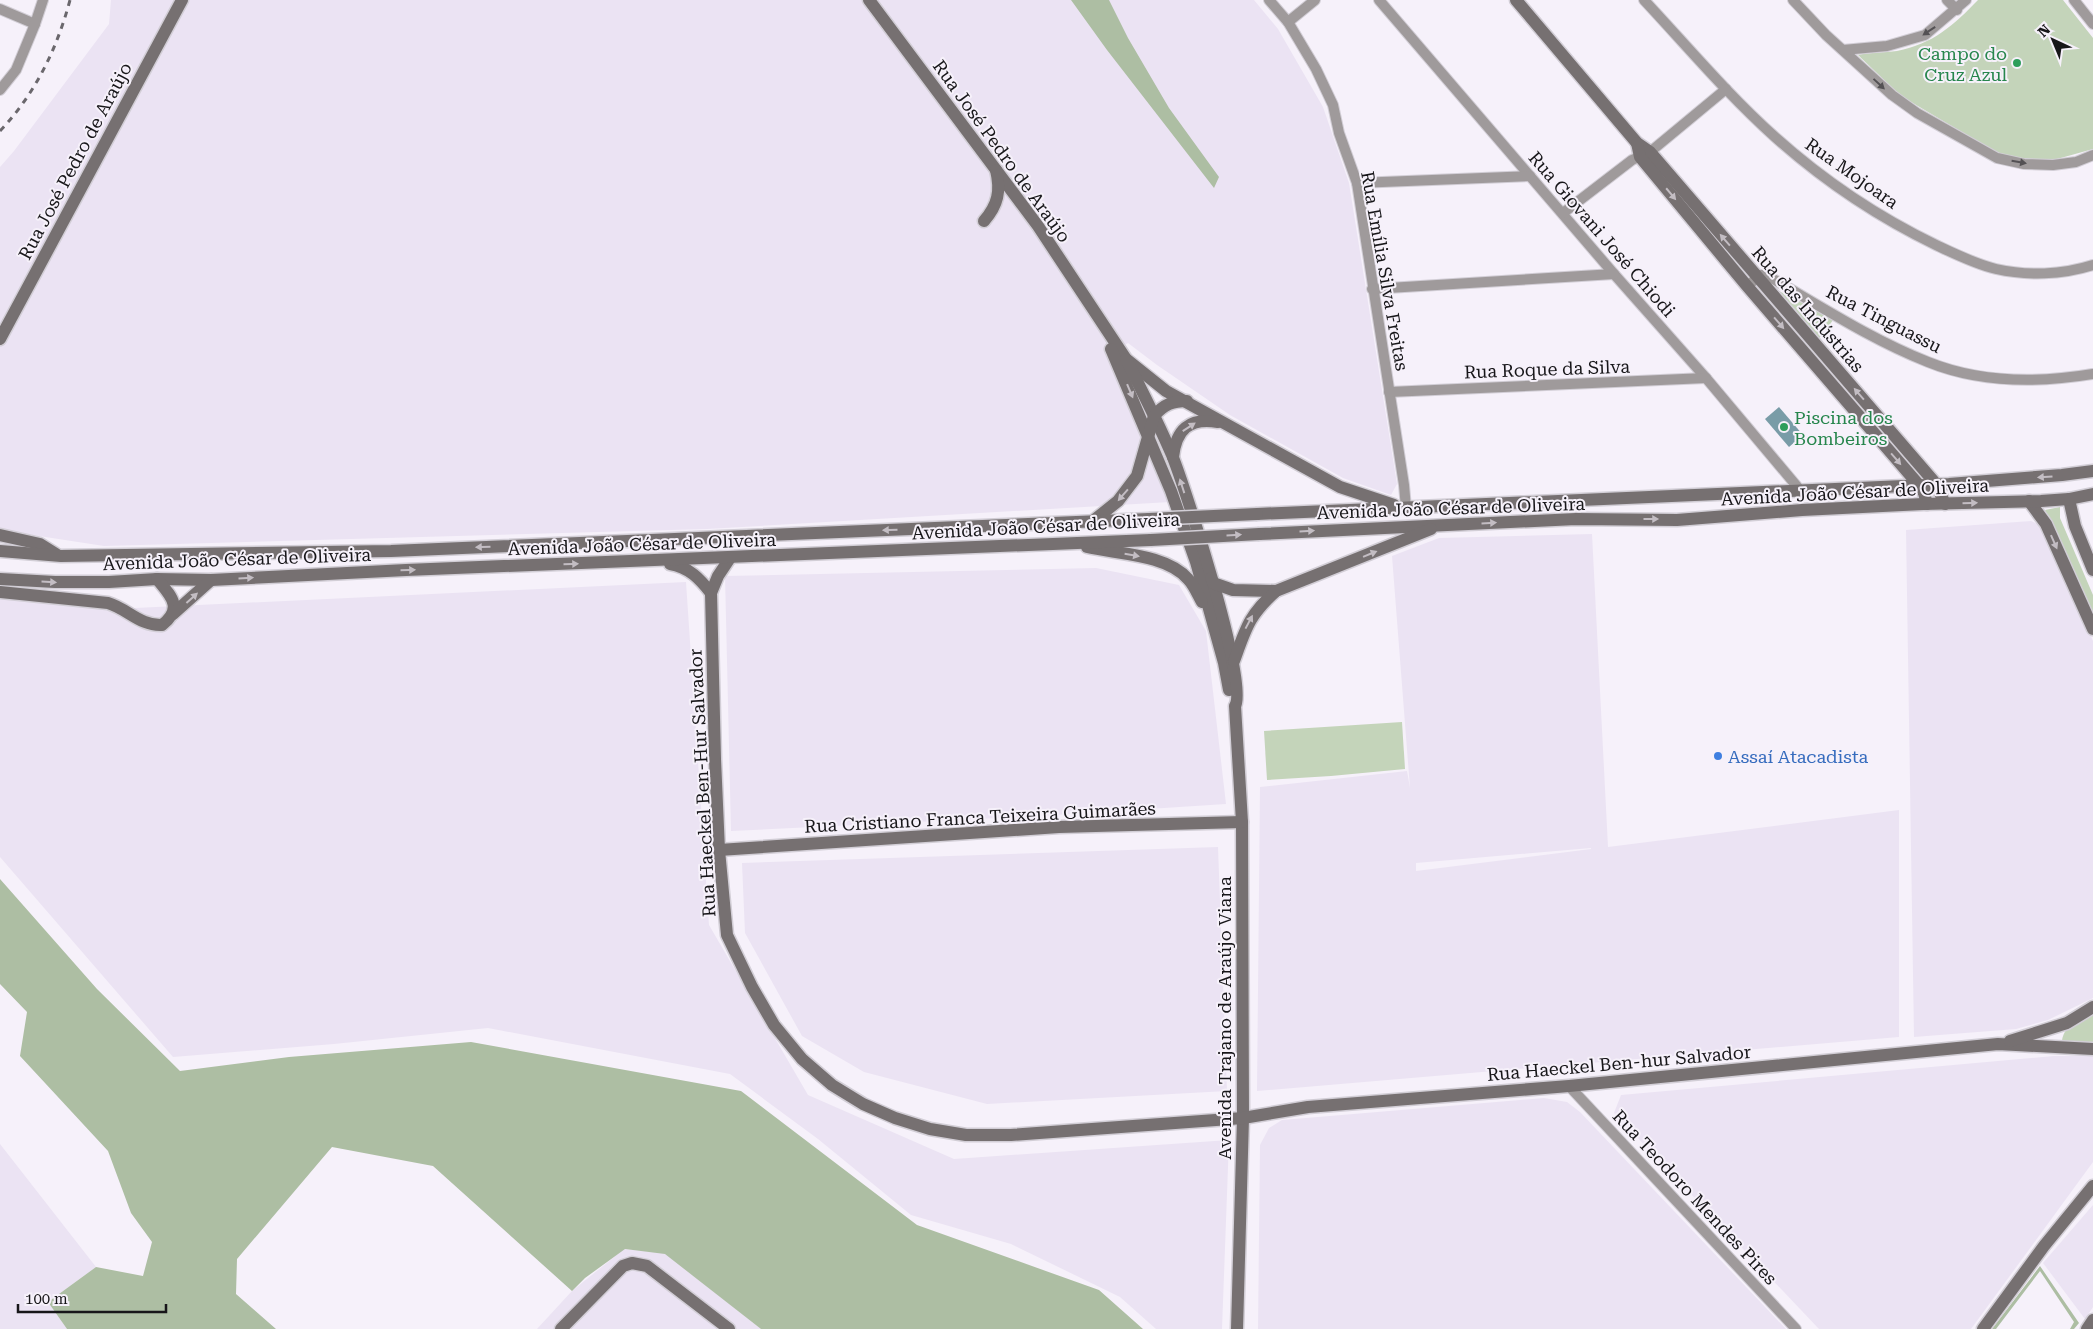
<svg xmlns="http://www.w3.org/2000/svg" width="2093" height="1329" font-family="'Roboto Serif',serif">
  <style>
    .built { fill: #ebe3f3; fill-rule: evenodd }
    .green { fill: #c4d4ba }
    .forest { fill: #adbea3 }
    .water { fill: #799ca7 }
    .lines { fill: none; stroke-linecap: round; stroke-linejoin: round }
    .street-casing { stroke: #d2ced6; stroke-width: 12 }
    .secondary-casing { stroke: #d2ced6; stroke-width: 15 }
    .street { stroke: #9f9a9b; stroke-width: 10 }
    .secondary { stroke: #767071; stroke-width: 12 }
    .rail { stroke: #6a676c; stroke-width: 3; stroke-dasharray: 6 6; stroke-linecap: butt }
    .secondary-bridge-casing { stroke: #d2ced6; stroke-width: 15; stroke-linecap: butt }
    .secondary-bridge { stroke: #767071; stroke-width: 12 }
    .oneway { fill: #545154 }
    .oneway2 { fill: #c3bdc3 }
    .leisure-dot { fill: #2e9e5b; stroke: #f6f1fa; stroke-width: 2 }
    .shop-dot { fill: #3f7fe0; stroke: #f6f1fa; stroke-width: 2 }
    .labels { text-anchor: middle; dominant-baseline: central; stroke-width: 4; stroke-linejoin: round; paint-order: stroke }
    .leisure-label { font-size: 18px; fill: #27864d; stroke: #f6f1fa; text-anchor: end }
    .street-label { font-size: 18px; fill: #171619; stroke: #f6f1fa }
    .shop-label { font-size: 18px; fill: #366cbe; stroke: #f6f1fa; text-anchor: start }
  </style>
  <rect width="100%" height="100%" fill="#f6f1fa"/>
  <g class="built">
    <polygon points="111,0 1254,0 1278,29 1323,107 1349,183 1397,484 1391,495 1343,478 1230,415 1157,365 1128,343 1114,352 1170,502 707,529 104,546 0,530 0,167 14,151 109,24"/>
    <polygon points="2031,521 2042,526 2093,641 2093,998 2048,1020 2016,1029 1914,1037 1906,530"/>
    <path d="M1592,534l16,313 291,-37v227l-642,54 3,-304 147,-16 3,17 -18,-232 47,-18zM1591,848v1l-175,22v-8z"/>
    <polygon points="1096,568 1179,585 1206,631 1226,804 1040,816 731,831 725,576"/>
    <polygon points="686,582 709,925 808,1095 954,1159 1229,1140 1222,1329 1156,1329 1120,1297 1011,1244 911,1215 818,1139 730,1074 488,1028 334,1044 173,1057 0,857 0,594 114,609"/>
    <polygon points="1218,847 1227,1091 987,1104 864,1072 802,1036 745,933 742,863"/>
    <polygon points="2054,1056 2093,1056 2093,1162 1971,1329 1819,1329 1614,1113 1621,1095"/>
    <polygon points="1544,1098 1567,1102 1580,1112 1786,1329 1258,1329 1260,1145 1269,1128 1282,1120"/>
    <polygon points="0,1144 96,1267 48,1302 67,1329 0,1329"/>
    <polygon points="2093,1205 2093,1307 2085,1319 2043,1263"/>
    <polygon points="624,1249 665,1253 761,1329 537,1329 572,1291"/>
  </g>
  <g class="green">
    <path d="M1978,0h85l30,38v111l-43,12 -27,-2 -24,-5 -98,-58 -43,-41c13,-3 26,-2 39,-4 36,-7 57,-26 81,-51z"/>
    <polygon points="1767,285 1834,319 1816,342"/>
    <polygon points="2060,507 2060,518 2093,595 2093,616 2045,510"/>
    <polygon points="1402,722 1405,769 1331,776 1267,780 1264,731"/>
    <path d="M2093,1012v34l-31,-3c0,-17 18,-24 31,-31z"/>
  </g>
  <g class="forest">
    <polygon points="1071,0 1109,0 1128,38 1169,108 1219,177 1214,188 1107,50"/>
    <polygon points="0,879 97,989 180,1071 289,1057 471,1042 741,1091 917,1225 1099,1290 1143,1329 761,1329 665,1254 625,1249 585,1278 572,1291 433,1166 332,1147 237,1259 236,1294 276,1329 67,1329 48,1302 96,1267 143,1276 152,1242 131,1213 108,1151 20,1056 27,1012 0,984"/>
    <polygon points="2040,1266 2079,1323 2074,1329 2070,1329 2074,1322 2040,1271 1996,1329 1992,1329"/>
  </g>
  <polygon class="water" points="1779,407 1803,435 1789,447 1765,419"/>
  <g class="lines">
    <g class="street-casing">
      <g id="street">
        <polyline points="1269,0 1288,22 1316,69 1333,105 1339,133 1357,183 1404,485 1406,508"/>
        <polyline points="1379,0 1614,274 1706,378 1800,490"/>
        <path d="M1644,0c43,46 84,95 131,137 48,43 103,80 161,108 19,9 39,19 60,24 31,7 66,6 97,-4"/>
        <polyline points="1793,0 1826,35 1892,95 1917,113 1997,158 2024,164 2053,165 2076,162 2093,155"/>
        <polyline points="1947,0 1957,10"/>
        <polyline points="2074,0 2093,24"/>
        <polyline points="0,9 35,24"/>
        <polyline points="1288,22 1315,0"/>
        <polyline points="1843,50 1887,46 1925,35 1966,0"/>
        <polyline points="0,90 16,70 35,24 43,0"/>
        <polyline points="1357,183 1530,176"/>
        <polyline points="1563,213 1632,160 1650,152 1726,89"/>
        <path d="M1747,286l14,-11 7,1c52,30 104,64 160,86 52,21 111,21 165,12"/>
        <polyline points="1372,289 1614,274"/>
        <polyline points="1389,392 1706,378"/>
        <polyline points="1569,1086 1796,1329"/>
      </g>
    </g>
    <g class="secondary-casing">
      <g id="secondary">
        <polyline points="869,0 1038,226 1126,359 1166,391 1340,487 1394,505"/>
        <polyline points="1516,0 1637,143 1650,152 1936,484 1945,504"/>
        <polyline points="1637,143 1640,157 1747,286 1918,484 1924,493 1927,504"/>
        <path d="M984,221c14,-16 17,-30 12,-51"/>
        <polyline points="0,339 182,0"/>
        <polyline points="1111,349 1171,491 1196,562 1224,663 1229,690"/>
        <path d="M1126,359c16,32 32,63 46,96 13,32 77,230 63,251l7,116 1,296 -6,211"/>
        <path d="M1173,457c3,-27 16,-40 45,-35"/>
        <polyline points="2069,499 2075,526 2093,570"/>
        <polyline points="2029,501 2046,524 2093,629"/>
        <polyline points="1257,514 1949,484 2062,475 2093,471"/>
        <path d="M1093,521l25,-20 19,-25 17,-60c10,-12 19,-15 33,-15"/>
        <polyline points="1259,534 1576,519 1677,520 1802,510 1923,504 2041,501 2069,499 2093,494"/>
        <polyline points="0,535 40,544 56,554"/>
        <path d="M1087,547c30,7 79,7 101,32 6,6 10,16 14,23"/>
        <polyline points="0,551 61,556 391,551 1149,519"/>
        <polyline points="730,558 718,576 711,593 715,759 719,850 727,935 752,987 774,1025 802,1059 832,1085 863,1104 895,1118 930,1129 966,1135 1011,1135 1243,1118 1308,1107 1569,1086 1998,1044 2093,1049"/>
        <path d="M670,564c19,3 30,15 41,29"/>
        <polyline points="1211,578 1213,583 1233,590 1276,591"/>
        <polyline points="0,579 55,582 109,582 157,579 211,580 406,570 1151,540"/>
        <path d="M0,592l108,11c20,6 32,23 54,22 22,-17 9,-29 -5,-46"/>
        <polyline points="173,614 211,580"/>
        <path d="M1234,661c12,-33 15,-46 42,-70l155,-62"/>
        <polyline points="719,850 1059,827 1242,822"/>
        <polyline points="2010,1041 2067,1023 2093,1007"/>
        <polyline points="561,1329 623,1266 632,1263 647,1266 729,1329"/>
        <polyline points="1983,1329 2044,1246 2093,1186"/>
        <polyline points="2087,1329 2093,1320"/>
      </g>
    </g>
    <use href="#street" class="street"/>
    <use href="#secondary" class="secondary"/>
    <path class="rail" d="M0,131c35,-37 57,-82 70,-131"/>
    <g class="secondary-bridge-casing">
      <g id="secondary-bridge">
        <polyline points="1149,519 1257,514"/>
        <polyline points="1151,540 1259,534"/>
      </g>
    </g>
    <use href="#secondary-bridge" class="secondary-bridge"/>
  </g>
  <defs><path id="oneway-solid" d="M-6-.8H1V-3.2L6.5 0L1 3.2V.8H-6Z" transform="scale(1.25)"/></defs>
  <g class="oneway">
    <use href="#oneway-solid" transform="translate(1929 31) rotate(146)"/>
    <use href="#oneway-solid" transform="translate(1879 84) rotate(43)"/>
    <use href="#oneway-solid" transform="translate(2019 162) rotate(10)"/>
  </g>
  <g class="oneway2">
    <use href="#oneway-solid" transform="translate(1671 194) rotate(50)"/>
    <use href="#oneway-solid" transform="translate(1725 240) rotate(-131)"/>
    <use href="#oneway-solid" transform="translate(1779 323) rotate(49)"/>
    <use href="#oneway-solid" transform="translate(1130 391) rotate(67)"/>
    <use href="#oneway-solid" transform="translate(1859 394) rotate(-131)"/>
    <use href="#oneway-solid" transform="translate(1189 427) rotate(-33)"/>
    <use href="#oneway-solid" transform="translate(1896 459) rotate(49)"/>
    <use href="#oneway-solid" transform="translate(2045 477) rotate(176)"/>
    <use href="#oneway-solid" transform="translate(1182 486) rotate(-108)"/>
    <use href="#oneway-solid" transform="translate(1123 495) rotate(131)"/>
    <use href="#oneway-solid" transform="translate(1970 503) rotate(-2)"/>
    <use href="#oneway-solid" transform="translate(1651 519)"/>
    <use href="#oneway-solid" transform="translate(1489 523) rotate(-3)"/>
    <use href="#oneway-solid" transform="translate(890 530) rotate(178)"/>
    <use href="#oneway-solid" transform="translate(1307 531) rotate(-3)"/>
    <use href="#oneway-solid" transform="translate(1234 535) rotate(-3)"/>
    <use href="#oneway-solid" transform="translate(2054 542) rotate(66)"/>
    <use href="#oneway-solid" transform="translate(483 547) rotate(178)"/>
    <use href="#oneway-solid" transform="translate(1370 554) rotate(-22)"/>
    <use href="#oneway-solid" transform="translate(1132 555) rotate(10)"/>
    <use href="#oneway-solid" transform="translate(571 564) rotate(-2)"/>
    <use href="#oneway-solid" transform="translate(408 570) rotate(-2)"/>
    <use href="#oneway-solid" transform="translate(246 578) rotate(-3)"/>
    <use href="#oneway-solid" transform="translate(49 582) rotate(3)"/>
    <use href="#oneway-solid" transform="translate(192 598) rotate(-42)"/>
    <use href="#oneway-solid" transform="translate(1249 622) rotate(-62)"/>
  </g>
  <g class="leisure-dot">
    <circle cx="2017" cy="63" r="5"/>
    <circle cx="1784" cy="427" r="5"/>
  </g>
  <circle class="shop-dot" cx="1718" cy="756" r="5"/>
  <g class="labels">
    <g class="leisure-label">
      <text x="2007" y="53">Campo do<tspan x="2007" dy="21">Cruz Azul</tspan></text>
      <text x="1794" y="417" text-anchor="start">Piscina dos<tspan x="1794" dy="21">Bombeiros</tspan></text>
    </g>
    <g class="street-label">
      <text transform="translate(1002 151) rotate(54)">Rua José Pedro de Araújo</text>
      <text transform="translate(75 161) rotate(-62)">Rua José Pedro de Araújo</text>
      <text transform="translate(1852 173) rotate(35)">Rua Mojoara</text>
      <text transform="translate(1602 234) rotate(49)">Rua Giovani José Chiodi</text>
      <text transform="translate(1385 271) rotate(80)">Rua Emília Silva Freitas</text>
      <text transform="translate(1808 309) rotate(49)">Rua das Indústrias</text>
      <text transform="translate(1884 319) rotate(27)">Rua Tinguassu</text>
      <text transform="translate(1547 369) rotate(-2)">Rua Roque da Silva</text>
      <text transform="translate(1855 492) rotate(-3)">Avenida João César de Oliveira</text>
      <text transform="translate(1451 508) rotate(-2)">Avenida João César de Oliveira</text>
      <text transform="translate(1046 526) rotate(-3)">Avenida João César de Oliveira</text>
      <text transform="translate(642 544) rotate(-2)">Avenida João César de Oliveira</text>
      <text transform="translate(237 559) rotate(-2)">Avenida João César de Oliveira</text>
      <text transform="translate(702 783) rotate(-93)">Rua Haeckel Ben-Hur Salvador</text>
      <text transform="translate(980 817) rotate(-3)">Rua Cristiano Franca Teixeira Guimarães</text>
      <text transform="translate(1224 1018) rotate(-90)">Avenida Trajano de Araújo Viana</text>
      <text transform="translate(1619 1063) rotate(-5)">Rua Haeckel Ben-hur Salvador</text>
      <text transform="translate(1695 1197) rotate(47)">Rua Teodoro Mendes Pires</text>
    </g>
    <g class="shop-label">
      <text x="1728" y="756">Assaí Atacadista</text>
    </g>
  </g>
  <g transform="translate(2053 40) rotate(316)" stroke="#f6f1fa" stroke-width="4" paint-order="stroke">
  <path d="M0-4L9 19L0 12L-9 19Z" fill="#171619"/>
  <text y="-8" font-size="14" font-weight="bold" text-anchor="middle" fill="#171619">N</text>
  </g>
  <path d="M18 1304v8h148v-8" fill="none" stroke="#171619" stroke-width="2.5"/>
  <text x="25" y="1304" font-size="15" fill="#171619" stroke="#f6f1fa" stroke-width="4" paint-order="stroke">100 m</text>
</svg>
